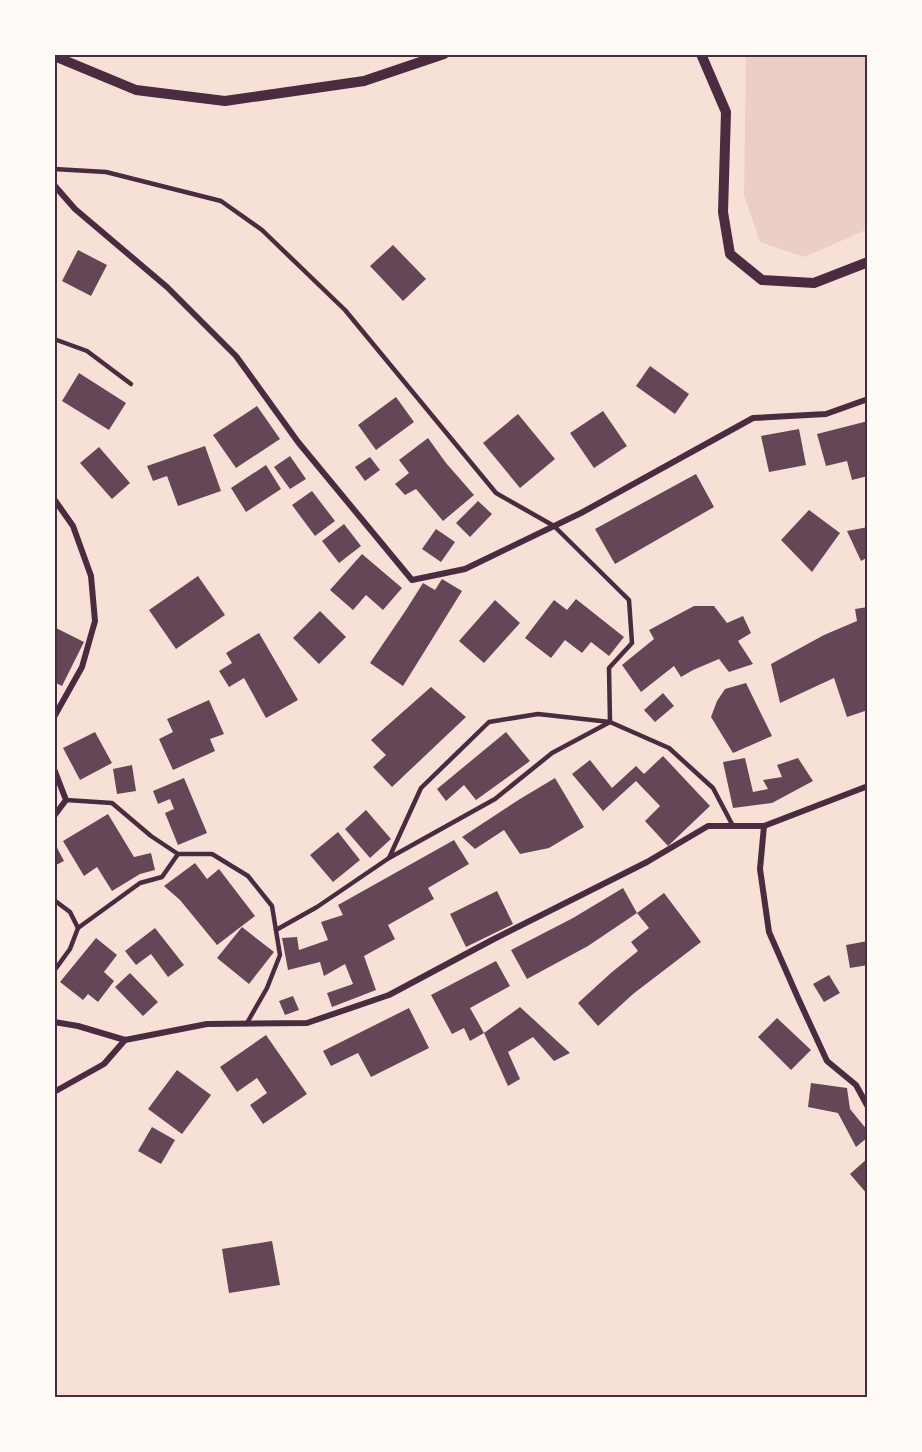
<svg xmlns="http://www.w3.org/2000/svg" width="922" height="1452" font-family="'Fira Sans Condensed',sans-serif">
  <style>
    .green { fill: #ebcfc5 }
    .building { fill: #644757 }
    .lines { fill: none; stroke-linecap: round; stroke-linejoin: round }
    .service { stroke: #4a2c40; stroke-width: 4.5 }
    .minor { stroke: #4a2c40; stroke-width: 6 }
    .tertiary { stroke: #4a2c40; stroke-width: 10 }
    .neatline { fill: none; stroke: #4a2c40; stroke-width: 2 }
  </style>
  <rect width="100%" height="100%" fill="#f7e1d7"/>
  <polygon class="green" points="746,54 868,54 868,229 804,257 760,242 744,195"/>
  <g class="building">
    <polygon points="393,245 426,279 403,301 370,266"/>
    <polygon points="78,250 107,265 91,296 62,281"/>
    <polygon points="650,366 689,394 675,414 636,386"/>
    <polygon points="79,373 126,403 109,430 62,401"/>
    <polygon points="396,397 414,422 376,450 358,425"/>
    <polygon points="257,406 280,439 236,468 213,435"/>
    <polygon points="603,411 627,446 594,468 570,433"/>
    <polygon points="518,414 555,459 520,488 483,443"/>
    <polygon points="868,421 868,476 852,480 847,461 826,466 817,434"/>
    <polygon points="799,429 806,465 769,472 761,436"/>
    <polygon points="428,438 446,463 474,495 443,521 416,489 405,495 395,484 409,473 399,460"/>
    <polygon points="205,446 221,491 178,506 167,476 153,481 147,466"/>
    <polygon points="99,447 130,483 112,499 80,463"/>
    <polygon points="290,456 306,479 290,489 274,467"/>
    <polygon points="370,457 380,470 365,481 355,467"/>
    <polygon points="266,465 281,489 246,512 231,488"/>
    <polygon points="696,474 714,507 615,564 595,529"/>
    <polygon points="312,491 335,521 315,536 292,505"/>
    <polygon points="478,501 492,514 470,537 456,523"/>
    <polygon points="809,510 840,533 812,572 781,540"/>
    <polygon points="344,524 361,546 339,563 322,541"/>
    <polygon points="868,527 868,557 861,561 847,531"/>
    <polygon points="436,529 455,542 441,562 422,549"/>
    <polygon points="362,554 402,588 383,610 366,595 353,610 330,590"/>
    <polygon points="198,576 225,615 176,649 149,610"/>
    <polygon points="442,579 462,591 403,686 370,663 406,610 423,583 435,590"/>
    <polygon points="576,599 624,637 609,656 591,642 582,653 565,640 551,658 525,638 554,600 567,610"/>
    <polygon points="495,600 520,623 484,663 459,641"/>
    <polygon points="694,606 714,606 727,623 743,616 751,633 738,641 753,664 729,672 719,659 693,670 681,677 674,666 641,692 622,665 654,639 649,630"/>
    <polygon points="868,607 868,710 847,717 834,678 780,703 771,664 824,635 857,621 855,609"/>
    <polygon points="320,611 346,637 319,664 293,638"/>
    <polygon points="54,627 84,642 62,686 54,682"/>
    <polygon points="259,633 298,700 266,718 244,678 229,687 219,671 232,663 226,653"/>
    <polygon points="746,683 772,736 733,753 711,717 717,701 725,689"/>
    <polygon points="431,687 466,717 392,787 373,767 386,755 371,740"/>
    <polygon points="663,693 674,706 655,722 644,710"/>
    <polygon points="209,700 224,734 210,739 215,751 173,770 159,739 173,732 167,719"/>
    <polygon points="95,732 112,763 80,780 63,748"/>
    <polygon points="506,732 530,761 476,800 464,785 446,801 437,789"/>
    <polygon points="663,756 710,806 668,846 645,821 660,806 636,781 603,811 572,774 590,760 612,788 636,766 644,774"/>
    <polygon points="745,758 753,792 768,789 763,780 782,777 777,765 798,758 813,781 772,803 733,808 723,762"/>
    <polygon points="132,765 136,791 117,794 113,769"/>
    <polygon points="184,778 207,833 178,845 165,813 174,809 170,799 158,804 153,791"/>
    <polygon points="555,778 584,827 549,848 520,854 504,830 475,849 462,837 520,799"/>
    <polygon points="366,810 391,839 370,858 345,829"/>
    <polygon points="108,814 134,857 151,853 155,870 140,874 112,891 97,867 84,876 63,841"/>
    <polygon points="338,832 360,860 333,882 310,855"/>
    <polygon points="454,840 469,864 428,888 434,899 388,925 395,939 364,956 376,990 332,1007 327,993 353,984 345,964 324,976 320,962 288,970 282,938 297,937 299,950 328,940 321,922 343,915 338,905"/>
    <polygon points="54,842 64,861 54,866"/>
    <polygon points="195,863 207,879 219,869 255,916 217,945 180,900 164,886"/>
    <polygon points="623,888 637,913 588,946 527,979 511,950 573,918"/>
    <polygon points="497,891 513,924 466,947 450,914"/>
    <polygon points="664,893 701,942 633,994 598,1026 578,1003 612,972 638,951 631,942 649,928 637,913"/>
    <polygon points="242,927 274,952 249,984 217,958"/>
    <polygon points="155,928 184,965 168,977 151,954 136,965 125,951"/>
    <polygon points="96,938 117,955 104,972 114,981 98,1002 88,994 83,1000 60,982"/>
    <polygon points="868,941 868,965 850,968 846,945"/>
    <polygon points="496,961 510,986 470,1008 484,1033 520,1007 570,1053 554,1061 533,1037 508,1052 520,1079 508,1086 484,1033 470,1041 464,1028 452,1034 431,995"/>
    <polygon points="130,973 158,1002 143,1016 115,987"/>
    <polygon points="829,975 840,993 824,1002 813,984"/>
    <polygon points="293,996 299,1010 285,1015 279,1001"/>
    <polygon points="409,1008 429,1048 371,1077 358,1053 331,1066 323,1051"/>
    <polygon points="777,1018 811,1050 791,1070 758,1037"/>
    <polygon points="266,1035 307,1094 263,1124 250,1105 267,1093 257,1078 237,1092 220,1067"/>
    <polygon points="177,1070 211,1095 182,1134 148,1109"/>
    <polygon points="811,1083 847,1088 850,1109 868,1131 868,1137 856,1147 838,1113 808,1107"/>
    <polygon points="152,1127 175,1140 161,1164 138,1151"/>
    <polygon points="868,1158 868,1195 850,1174"/>
    <polygon points="272,1241 280,1285 229,1293 222,1249"/>
  </g>
  <g class="lines">
    <g class="service">
      <polyline points="54,169 106,172 221,201 262,230 345,310 496,493 554,526 629,600 632,643 609,668 610,722 552,753 495,799 389,858"/>
      <polyline points="54,339 87,351 131,384"/>
      <polyline points="66,800 112,803 151,836 178,854 212,854 248,876 272,906 280,955 267,988 247,1023"/>
      <polyline points="54,900 70,912 78,928 70,949 54,971"/>
      <polyline points="78,928 140,883 162,877 178,854"/>
      <polyline points="276,930 317,907 389,858 421,788 489,722 538,714 610,722 669,748 713,788 733,826"/>
    </g>
    <g class="minor">
      <polyline points="54,185 75,209 167,287 236,356 298,442 412,580 465,569 581,513 753,418 826,414 868,399"/>
      <polyline points="54,499 73,526 91,576 95,621 82,667 54,717"/>
      <polyline points="54,769 66,800 54,816"/>
      <polyline points="764,826 760,869 769,932 798,998 827,1061 856,1085 868,1107"/>
      <polyline points="54,1022 78,1026 125,1040 207,1024 307,1023 389,995 492,940 647,862 708,826 764,826 868,786"/>
      <polyline points="54,1092 104,1064 125,1040"/>
    </g>
    <g class="tertiary">
      <polyline points="701,54 726,112 723,212 730,254 762,280 814,283 868,262"/>
      <polyline points="54,56 136,90 225,101 364,81 444,54"/>
    </g>
  </g>
  <rect width="922" height="1452" fill="none" stroke="#fffaf5" stroke-width="111"/>
  <rect x="56" y="56" width="810" height="1340" class="neatline"/>
</svg>
